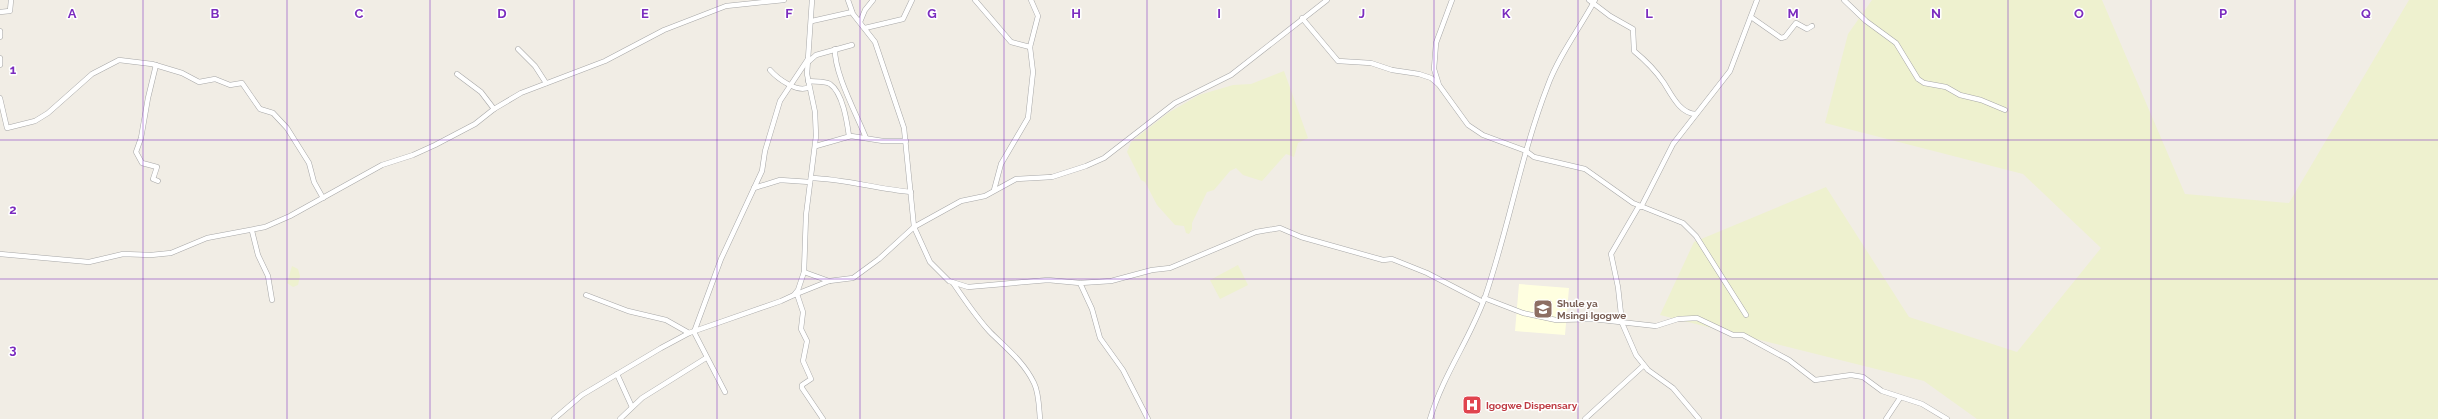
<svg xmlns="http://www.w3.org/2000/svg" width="2438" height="419" font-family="Raleway,sans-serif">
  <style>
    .education { fill: #ffffe0 }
    .farmland { fill: #eef1cf }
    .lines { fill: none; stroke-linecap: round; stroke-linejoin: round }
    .minor-casing { stroke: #a7a7a7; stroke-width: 5.5 }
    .minor { stroke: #fff; stroke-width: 4.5 }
    .grid { fill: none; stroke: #7b2cbf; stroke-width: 1; stroke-opacity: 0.55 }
    .labels { text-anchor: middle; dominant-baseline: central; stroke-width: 3; stroke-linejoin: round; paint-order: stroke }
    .education-label { font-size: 10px; font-weight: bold; fill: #785e54; stroke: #fff; text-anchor: start }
    .health-label { font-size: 10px; font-weight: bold; fill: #be3a42; stroke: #fff; text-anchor: start }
    .grid-label { font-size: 13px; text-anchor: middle; font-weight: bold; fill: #7b2cbf; stroke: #fff; stroke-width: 3; stroke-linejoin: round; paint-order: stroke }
  </style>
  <rect width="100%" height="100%" fill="#f1ede5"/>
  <polygon class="education" points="1519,284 1569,288 1565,335 1515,331"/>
  <g class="farmland">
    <polygon points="1872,0 2102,0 2185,194 2289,203 2409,0 2438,0 2438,419 1977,419 1924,381 1660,315 1694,242 1826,187 1909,317 2017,352 2101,248 2023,174 1825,123 1848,34"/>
    <polygon points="1284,71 1308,138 1298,143 1294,157 1286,154 1262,181 1243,175 1236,168 1230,171 1214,190 1207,192 1192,223 1192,229 1189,234 1186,233 1184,226 1175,225 1157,205 1145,182 1141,180 1127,152 1131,142 1168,113 1199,95 1233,85 1251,84"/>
    <polygon points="1238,265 1248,285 1220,299 1210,280"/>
    <polygon points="292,266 298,269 300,276 298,285 293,287 287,283"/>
  </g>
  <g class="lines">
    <g class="minor-casing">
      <g id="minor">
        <polyline points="848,0 853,14 875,42 904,128 914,227 930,262 949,281 968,287 1048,280 1080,283 1111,281 1152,270 1170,268 1256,232 1280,228 1301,237 1383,260 1392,259 1427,273 1483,302"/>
        <polyline points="975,0 1011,42 1030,47"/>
        <polyline points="1452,0 1436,43 1434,69 1439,85 1468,125 1483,135 1526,151 1534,157 1585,169 1633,203 1683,223 1696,236 1746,315"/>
        <path d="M1589,0l21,16 23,13 1,22c11,9 22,20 30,32 7,11 16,31 32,31"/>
        <polyline points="1844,0 1866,21 1896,43 1918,79 1924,83 1946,87 1960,95 1981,100 2005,110"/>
        <polyline points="0,12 10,11 11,0"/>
        <polyline points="1751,17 1781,38 1785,37 1796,23 1807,29 1812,26"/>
        <polyline points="1302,18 1338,61 1371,63 1392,70 1419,74 1431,78 1438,84"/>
        <polyline points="812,21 852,12"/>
        <polyline points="860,22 865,10 873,0"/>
        <polyline points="865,28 903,19 912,0"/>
        <polyline points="0,31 0,37"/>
        <polyline points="518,49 535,66 546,83"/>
        <path d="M835,49c-1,24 22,66 31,89"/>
        <polyline points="0,58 0,65"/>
        <polyline points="807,63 816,55 852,45"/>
        <polyline points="156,65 148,98 141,138 136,152 142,163 157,167 153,179 158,181"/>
        <path d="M770,70c7,8 28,24 39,17"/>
        <polyline points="457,74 481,92 494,109"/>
        <path d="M808,81c6,1 17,0 22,3 13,9 17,38 19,52"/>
        <polyline points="0,98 7,128 35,121 48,113 92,74 119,60 152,64 182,73 199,82 215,79 230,85 242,83 260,109 273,113 287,128 309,163 314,182 323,198"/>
        <polyline points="816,146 851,136 883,141 906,141"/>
        <path d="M811,178c34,1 66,11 100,14"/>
        <polyline points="754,188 780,180 810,182"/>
        <polyline points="994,190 1001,164 1028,118 1033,72 1030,47 1038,16 1031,0"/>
        <polyline points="1639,206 1611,254 1618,287 1622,323 1636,355 1648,370 1673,388 1699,419"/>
        <polyline points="1641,207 1673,144 1730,71 1757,0"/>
        <polyline points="252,231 258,255 268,276 272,300"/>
        <polyline points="0,254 89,262 123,254 151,255 171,253 207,238 265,227 290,216 382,165 413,155 435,145 475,124 494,109 521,93 605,61 664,30 726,6 784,0"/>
        <polyline points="804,272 829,281"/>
        <path d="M953,283c12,17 23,34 37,49 16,16 34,30 44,51 5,10 5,25 6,36"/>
        <polyline points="1080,283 1092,309 1100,338 1123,370 1148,419"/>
        <polyline points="797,294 803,312 801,329 807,341 803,361 811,379 802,385 802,388 823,419"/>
        <polyline points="586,295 628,311 666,320 689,333"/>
        <polyline points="794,295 829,281 853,278 879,259 914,227 961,201 985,196 1016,179 1052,177 1086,166 1104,158 1175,103 1231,75 1327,0"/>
        <polyline points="1484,298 1523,313 1556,320 1593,319 1656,326 1678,319 1697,318 1733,335 1743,335 1789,360 1815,380 1851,375 1863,377 1882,391 1922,404 1947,419"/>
        <polyline points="617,374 632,407"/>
        <polyline points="725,392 694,332 721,259 762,171 765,151 780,101 808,59"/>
        <polyline points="554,419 582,395 661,348 689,333 781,301 794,295 798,290 804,272 806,215 816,136 815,112 807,74 812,0"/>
        <polyline points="620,419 642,398 706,358"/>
        <path d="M1430,419c13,-44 40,-80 55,-122 24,-70 36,-143 63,-212 11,-30 32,-57 47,-85"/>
        <polyline points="1585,419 1643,366"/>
        <polyline points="1886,419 1900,398"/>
      </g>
    </g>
    <use href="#minor" class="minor"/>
  </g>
  <path class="grid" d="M143,0v419M287,0v419M430,0v419M574,0v419M717,0v419M860,0v419M1004,0v419M1147,0v419M1291,0v419M1434,0v419M1578,0v419M1721,0v419M1864,0v419M2008,0v419M2151,0v419M2295,0v419M0,140h2438M0,279h2438"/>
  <defs>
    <g id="school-square" transform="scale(1)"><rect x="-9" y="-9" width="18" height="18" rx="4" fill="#8d6e63" stroke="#fff"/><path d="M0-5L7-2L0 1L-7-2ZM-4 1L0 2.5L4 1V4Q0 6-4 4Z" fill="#fff"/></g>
    <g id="hospital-square" transform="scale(1)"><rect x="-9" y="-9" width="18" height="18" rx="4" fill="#e0444e" stroke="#fff"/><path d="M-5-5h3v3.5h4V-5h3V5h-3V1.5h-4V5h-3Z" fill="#fff"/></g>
  </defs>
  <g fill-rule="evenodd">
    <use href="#school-square" x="1543" y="309"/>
    <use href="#hospital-square" x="1472" y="405"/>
  </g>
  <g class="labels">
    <g class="education-label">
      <text x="1557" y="303">Shule ya<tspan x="1557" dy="12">Msingi Igogwe</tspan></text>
    </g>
    <g class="health-label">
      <text x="1486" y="405">Igogwe Dispensary</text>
    </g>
  </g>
  <g class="grid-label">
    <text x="72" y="18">A</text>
    <text x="215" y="18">B</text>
    <text x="359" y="18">C</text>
    <text x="502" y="18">D</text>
    <text x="645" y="18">E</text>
    <text x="789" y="18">F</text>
    <text x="932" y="18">G</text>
    <text x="1076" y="18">H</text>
    <text x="1219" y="18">I</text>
    <text x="1362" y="18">J</text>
    <text x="1506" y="18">K</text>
    <text x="1649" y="18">L</text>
    <text x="1793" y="18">M</text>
    <text x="1936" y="18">N</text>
    <text x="2079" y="18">O</text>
    <text x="2223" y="18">P</text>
    <text x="2366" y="18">Q</text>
    <text x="13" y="74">1</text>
    <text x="13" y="214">2</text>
    <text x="13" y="354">3</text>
  </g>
</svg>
